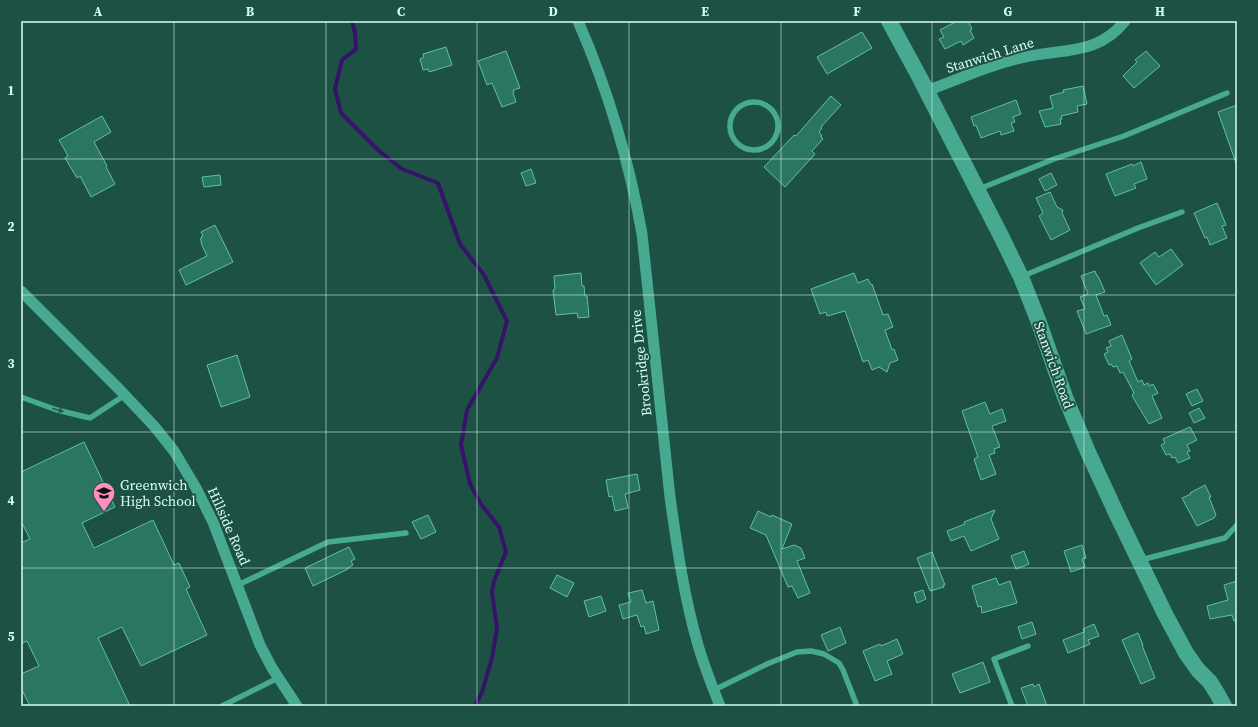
<svg xmlns="http://www.w3.org/2000/svg" width="1258" height="727" font-family="'Source Serif 4',serif">
  <style>
    .lines { fill: none; stroke-linecap: round; stroke-linejoin: round }
    .stream { stroke: #331466; stroke-width: 4 }
    .building { fill: #2b7563; stroke: #60c0a7 }
    .lane { stroke: #47a990; stroke-width: 5.5 }
    .street { stroke: #47a990; stroke-width: 11 }
    .secondary { stroke: #47a990; stroke-width: 16 }
    .oneway { fill: #235e4f }
    .grid { fill: none; stroke: #d9fdf1; stroke-width: 1; stroke-opacity: 0.55 }
    .labels { text-anchor: middle; dominant-baseline: central; stroke-width: 4; stroke-linejoin: round; paint-order: stroke }
    .street-label { font-size: 14px; fill: #d9fdf1; stroke: #1d5144 }
    .poi-label { font-size: 14px; fill: #d9fdf1; stroke: #1d5144; text-anchor: start }
    .neatline { fill: none; stroke: #d9fdf1; stroke-width: 1.5 }
    .grid-label { font-size: 13px; text-anchor: middle; font-weight: bold; fill: #d9fdf1 }
  </style>
  <rect width="100%" height="100%" fill="#1d5144"/>
  <g class="lines">
    <polyline class="stream" points="352,21 355,33 356,49 342,60 335,89 341,113 378,150 402,169 438,183 460,244 484,275 507,321 497,358 467,410 461,445 470,484 481,504 499,527 506,552 494,581 492,592 497,628 492,658 482,692 475,706"/>
  </g>
  <g class="building">
    <polygon points="957,21 968,21 972,29 970,30 974,38 963,45 961,41 945,49 939,39 944,37 940,30"/>
    <polygon points="862,32 872,48 827,74 817,57"/>
    <polygon points="446,47 452,65 429,72 428,69 423,70 420,59 424,57 423,54"/>
    <polygon points="506,51 520,88 513,90 514,92 513,93 516,102 502,107 492,83 487,85 478,61"/>
    <polygon points="1146,51 1160,66 1134,88 1123,76 1137,62 1135,60"/>
    <polygon points="1083,86 1087,104 1077,106 1078,112 1061,116 1062,119 1060,119 1061,124 1045,127 1039,111 1053,108 1050,96 1064,92 1063,90"/>
    <polygon points="831,96 841,105 821,127 822,128 819,132 822,136 821,137 823,139 812,151 815,154 785,187 764,167 794,135 796,136"/>
    <polygon points="1016,100 1021,114 1013,117 1015,122 1011,123 1014,131 1001,135 1000,131 981,138 976,125 974,126 971,117"/>
    <polygon points="1237,105 1237,163 1236,163 1218,112"/>
    <polygon points="102,116 111,132 94,142 107,166 106,167 115,184 91,197 80,176 77,178 65,158 68,156 59,140"/>
    <polygon points="1141,162 1147,179 1134,184 1136,188 1115,196 1106,174 1132,164 1133,166"/>
    <polygon points="531,169 536,183 526,186 521,173"/>
    <polygon points="1051,173 1057,185 1045,191 1039,179"/>
    <polygon points="220,175 221,185 204,187 202,177"/>
    <polygon points="1050,192 1057,207 1063,210 1062,213 1070,230 1051,240 1039,216 1043,213 1036,198"/>
    <polygon points="1217,203 1226,225 1222,226 1227,238 1210,245 1207,237 1205,238 1194,213"/>
    <polygon points="215,225 233,262 186,285 179,270 207,256 201,243 202,243 200,239 202,238 201,237 203,236 201,232"/>
    <polygon points="1171,249 1183,265 1156,285 1140,263 1155,252 1159,257"/>
    <polygon points="1095,271 1097,276 1098,276 1105,292 1096,295 1104,316 1107,315 1111,325 1086,334 1077,311 1085,309 1080,297 1088,294 1081,276"/>
    <polygon points="581,273 582,286 584,286 585,296 587,296 589,317 578,318 577,313 556,315 553,290 555,289 554,276"/>
    <polygon points="854,273 858,283 868,279 871,285 872,284 883,315 888,314 893,327 885,330 892,350 894,349 898,360 890,363 887,372 879,367 872,370 868,360 863,362 845,311 827,316 826,312 820,314 811,289"/>
    <polygon points="1122,335 1132,359 1129,361 1138,382 1142,380 1144,385 1148,383 1149,386 1153,384 1158,393 1152,396 1162,418 1149,424 1134,399 1132,395 1134,393 1123,372 1120,373 1117,366 1113,367 1111,364 1109,365 1104,354 1108,352 1106,348 1111,346 1109,341"/>
    <polygon points="237,355 250,397 221,407 207,365"/>
    <polygon points="1197,389 1203,401 1192,406 1186,394"/>
    <polygon points="985,402 990,414 1002,409 1006,421 992,426 1000,447 994,449 995,453 989,455 996,474 981,480 974,459 978,457 962,411"/>
    <polygon points="1199,408 1205,418 1194,423 1189,413"/>
    <polygon points="1190,427 1197,440 1187,445 1190,451 1187,452 1190,458 1178,463 1175,457 1172,458 1170,454 1166,455 1161,445 1165,443 1163,439"/>
    <polygon points="84,442 115,507 82,523 94,548 153,520 174,565 179,563 190,587 186,589 207,635 141,666 122,627 98,638 130,706 30,706 21,688 21,674 39,666 27,641 21,644 21,543 30,539 21,521 21,472"/>
    <polygon points="637,474 640,490 625,494 628,508 615,511 612,496 609,497 606,480"/>
    <polygon points="1205,485 1211,497 1209,497 1216,515 1214,518 1197,526 1182,498 1191,494 1190,493"/>
    <polygon points="995,510 991,519 999,539 971,551 964,536 951,541 947,531 965,524 964,522"/>
    <polygon points="758,511 771,517 772,515 792,524 782,549 794,545 801,548 805,558 797,561 810,593 798,598 792,586 788,587 766,535 750,528"/>
    <polygon points="428,515 436,532 421,539 412,522"/>
    <polygon points="1082,545 1086,558 1082,559 1085,567 1071,572 1064,551"/>
    <polygon points="349,547 355,559 351,561 353,565 348,568 348,569 313,586 305,568"/>
    <polygon points="1024,551 1029,564 1016,569 1011,556"/>
    <polygon points="932,552 945,585 943,585 944,587 930,591 917,558"/>
    <polygon points="557,575 574,583 567,597 550,588"/>
    <polygon points="996,578 999,585 1010,581 1017,603 982,613 981,606 978,607 972,586"/>
    <polygon points="1237,581 1237,621 1234,621 1232,615 1210,619 1207,606 1228,600 1224,585"/>
    <polygon points="642,590 646,603 653,601 659,630 646,634 644,626 641,627 637,615 623,619 619,605 631,602 628,593"/>
    <polygon points="923,590 926,599 917,603 914,593"/>
    <polygon points="601,596 606,611 589,617 584,601"/>
    <polygon points="1032,622 1036,634 1022,639 1018,627"/>
    <polygon points="1094,624 1099,636 1088,640 1090,644 1068,653 1063,640 1084,632 1083,629"/>
    <polygon points="840,627 846,643 828,651 821,635"/>
    <polygon points="1138,633 1143,645 1142,645 1155,678 1141,684 1122,640"/>
    <polygon points="897,639 903,654 887,661 892,674 875,681 863,651 880,644 881,646"/>
    <polygon points="983,662 990,682 960,693 952,674"/>
    <polygon points="1033,684 1034,687 1039,684 1047,706 1028,706 1021,688"/>
  </g>
  <g class="lines">
    <g class="lane">
      <circle cx="754" cy="126" r="24"/>
      <polyline points="979,189 1054,159 1124,136 1227,93"/>
      <polyline points="1023,276 1138,228 1182,212"/>
      <polyline points="21,397 57,410 90,418 125,395"/>
      <polyline points="1141,560 1225,538 1237,525"/>
      <polyline points="238,585 328,542 406,533"/>
      <polyline points="714,690 767,664 797,652 811,651 824,654 839,663 843,670 857,706"/>
      <polyline points="222,706 278,678"/>
      <polyline points="1012,706 994,659 1028,646"/>
    </g>
    <g class="street">
      <path d="M578,21c30,69 51,139 64,213l28,263c7,50 14,100 28,148 6,21 14,41 22,61"/>
      <path d="M926,91c33,-12 65,-27 99,-34 38,-9 72,-1 100,-36"/>
      <polyline points="21,291 120,390 154,426 174,451 196,488 213,522 260,645 272,668 297,706"/>
    </g>
    <polyline class="secondary" points="889,21 920,78 1001,236 1021,277 1038,320 1065,397 1088,452 1118,517 1165,614 1186,653 1198,670 1210,682 1218,695 1224,706"/>
  </g>
  <defs><path id="oneway-solid" d="M-6-.8H1V-3.2L6.5 0L1 3.2V.8H-6Z"/></defs>
  <use class="oneway" href="#oneway-solid" transform="translate(58 410) rotate(16)"/>
  <path class="grid" d="M174,21v685M326,21v685M477,21v685M629,21v685M781,21v685M932,21v685M1084,21v685M21,159h1216M21,295h1216M21,432h1216M21,568h1216"/>
  <defs>
    <g id="school-pin" transform="scale(1.15)"><path d="M0 17L-7.5 6A9.5 9.5 0 1 1 7.5 6Z" fill="#fe8ebe" stroke="#1d5144"/><path d="M0-5L7-2L0 1L-7-2ZM-4 1L0 2.5L4 1V4Q0 6-4 4Z" fill="#111"/></g>
  </defs>
  <g fill-rule="evenodd">
    <use href="#school-pin" x="104" y="493"/>
  </g>
  <g class="labels">
    <g class="street-label">
      <text transform="translate(990 55) rotate(-17)">Stanwich Lane</text>
      <text transform="translate(641 363) rotate(-96)">Brookridge Drive</text>
      <text transform="translate(1054 365) rotate(70)">Stanwich Road</text>
      <text transform="translate(229 526) rotate(66)">Hillside Road</text>
    </g>
    <g class="poi-label">
      <text x="120" y="485">Greenwich<tspan x="120" dy="16">High School</tspan></text>
    </g>
  </g>
  <rect width="1258" height="727" fill="none" stroke="#1d5144" stroke-width="44"/>
  <rect x="22" y="22" width="1214" height="683" class="neatline"/>
  <g class="grid-label">
    <text x="98" y="16">A</text>
    <text x="250" y="16">B</text>
    <text x="401" y="16">C</text>
    <text x="553" y="16">D</text>
    <text x="705" y="16">E</text>
    <text x="857" y="16">F</text>
    <text x="1008" y="16">G</text>
    <text x="1160" y="16">H</text>
    <text x="11" y="95">1</text>
    <text x="11" y="231">2</text>
    <text x="11" y="368">3</text>
    <text x="11" y="505">4</text>
    <text x="11" y="641">5</text>
  </g>
</svg>
